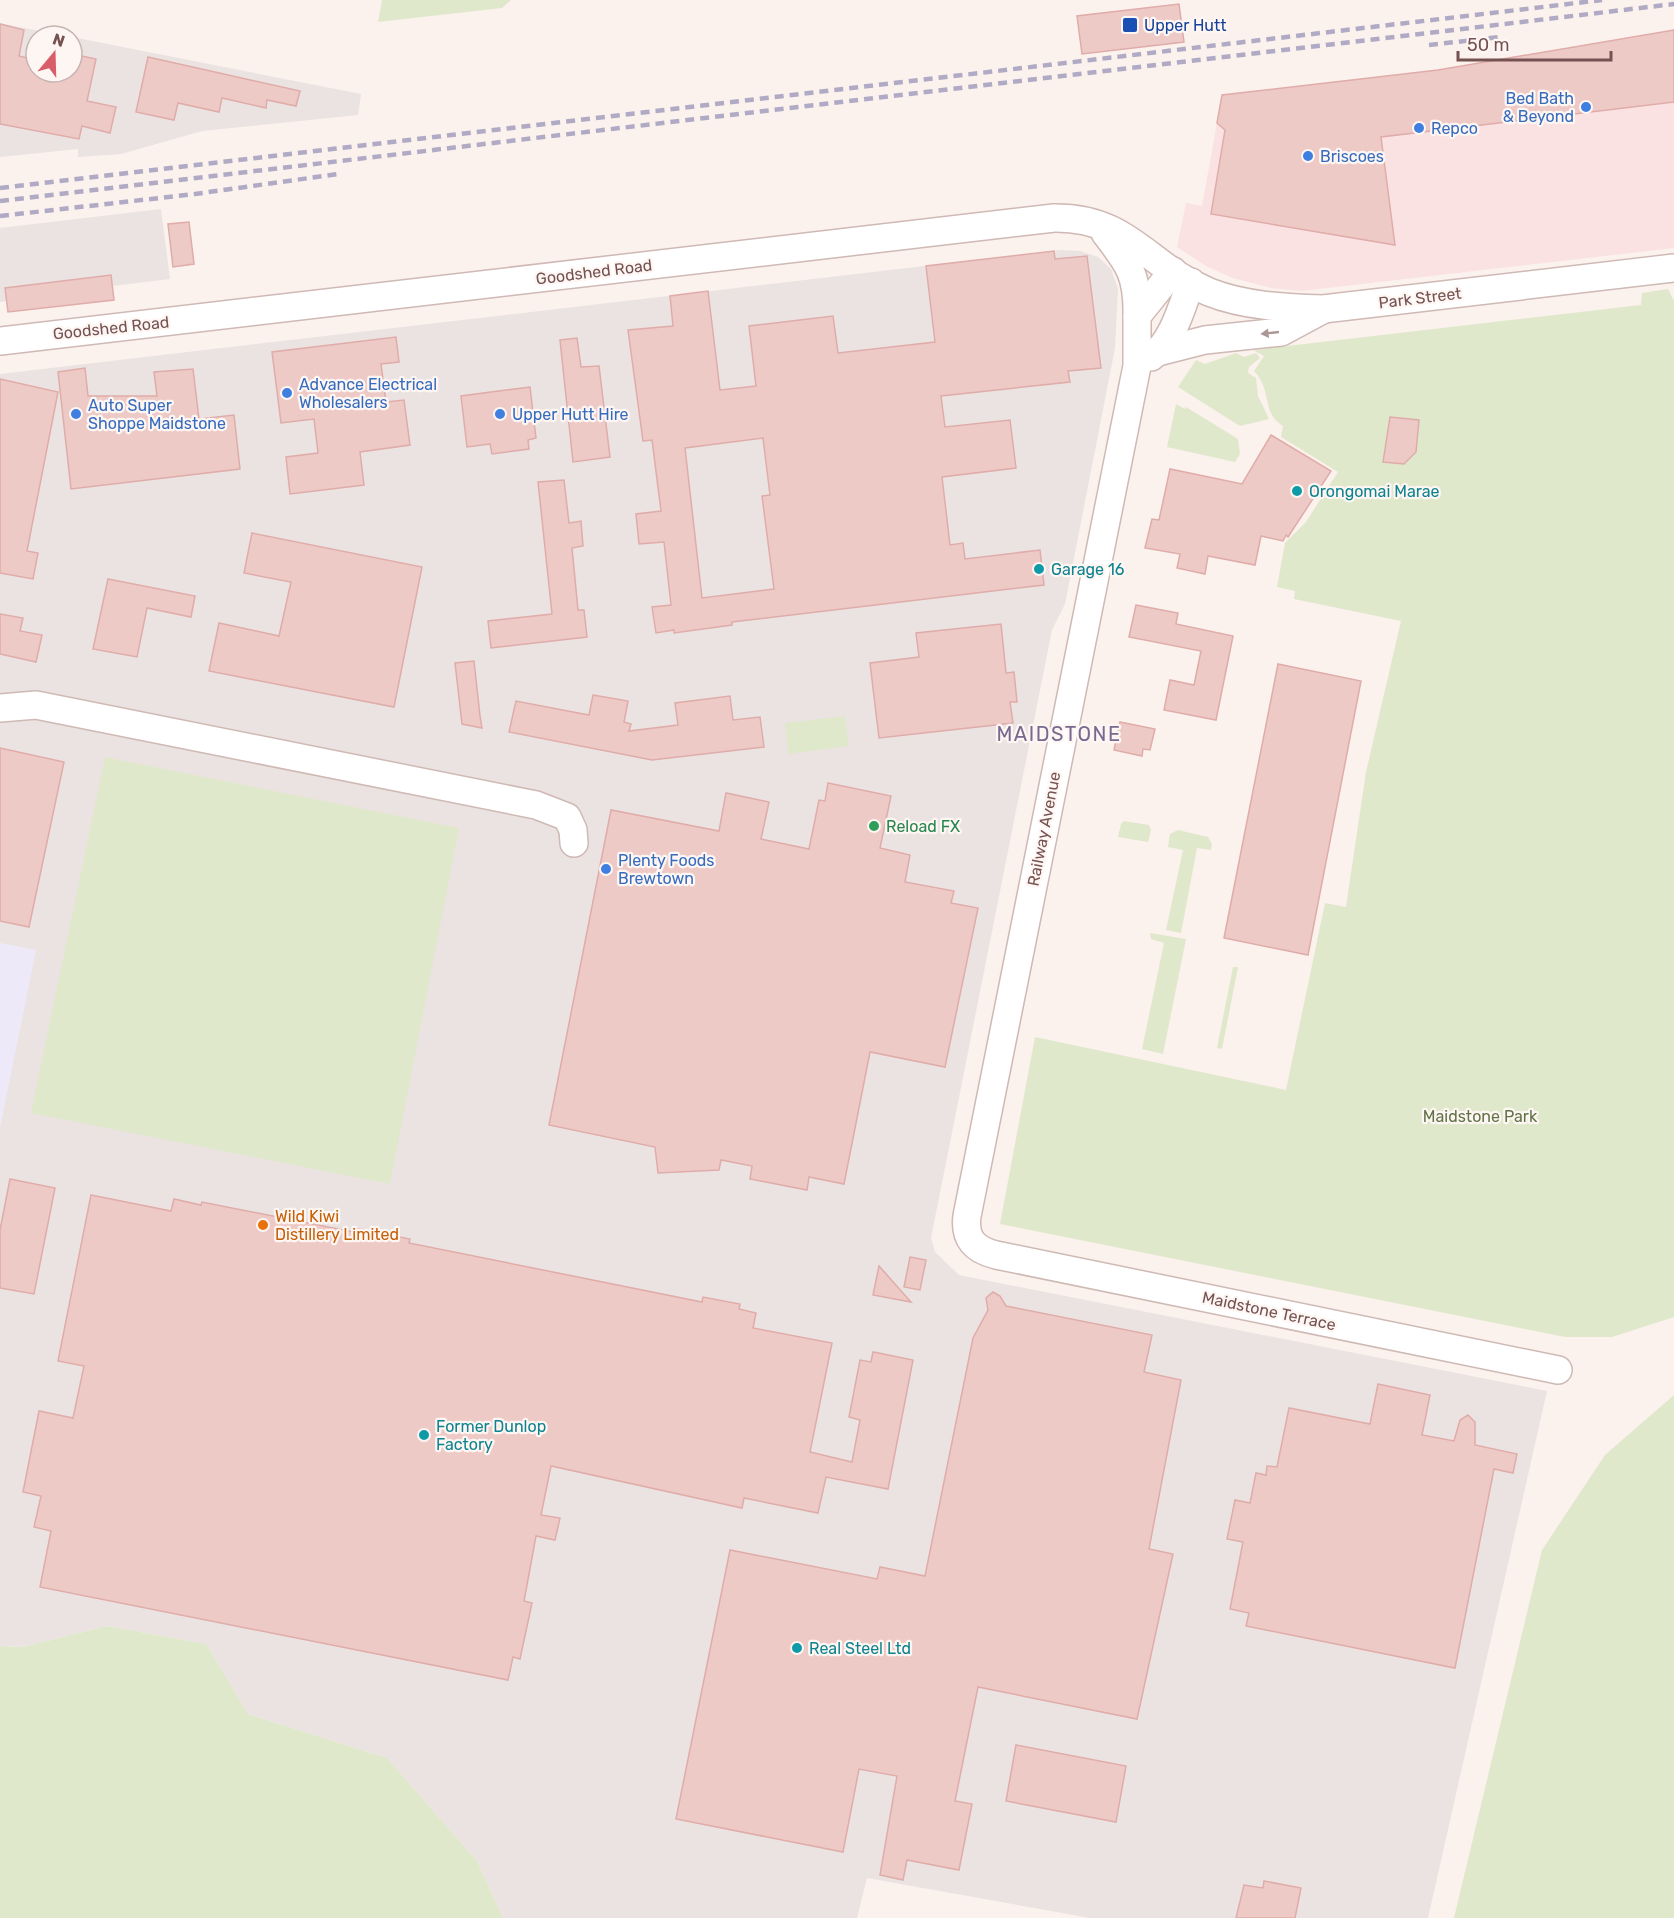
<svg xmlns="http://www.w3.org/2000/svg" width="1674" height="1918" font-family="Rubik,sans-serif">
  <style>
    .commercial { fill: #fae2e2 }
    .industrial { fill: #ebe3e1 }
    .education { fill: #eee9f8 }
    .green { fill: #e0e8cb }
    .building { fill: #eecac7; stroke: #dfaca9; stroke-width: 1.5; fill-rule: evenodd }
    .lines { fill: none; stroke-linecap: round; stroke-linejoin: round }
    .minor-casing { stroke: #cfb9b5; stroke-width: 30 }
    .minor { stroke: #fff; stroke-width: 27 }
    .rail { stroke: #b0aac5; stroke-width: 4.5; stroke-dasharray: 9 6; stroke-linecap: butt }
    .oneway { fill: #ac9797 }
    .transit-dot { fill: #1a4fb4; stroke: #fef6f3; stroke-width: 2 }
    .shop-dot { fill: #3f7fe0; stroke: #fef6f3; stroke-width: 2 }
    .culture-dot { fill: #0f9aa8; stroke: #fef6f3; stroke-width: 2 }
    .leisure-dot { fill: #2e9e5b; stroke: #fef6f3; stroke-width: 2 }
    .food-dot { fill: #e8710a; stroke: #fef6f3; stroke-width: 2 }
    .labels { text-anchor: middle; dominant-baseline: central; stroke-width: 4.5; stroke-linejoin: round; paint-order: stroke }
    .transit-label { font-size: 16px; fill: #164399; stroke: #fef6f3; text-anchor: start }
    .shop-label { font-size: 16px; fill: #366cbe; stroke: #fef6f3; text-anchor: start }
    .street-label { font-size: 16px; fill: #755251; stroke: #fef6f3 }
    .culture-label { font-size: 16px; fill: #0d838f; stroke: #fef6f3; text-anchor: start }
    .leisure-label { font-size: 16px; fill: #27864d; stroke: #fef6f3; text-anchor: start }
    .park-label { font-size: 16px; fill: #627447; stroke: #fef6f3 }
    .food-label { font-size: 16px; fill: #c56008; stroke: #fef6f3; text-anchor: start }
    .quarter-label { font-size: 20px; letter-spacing: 1.5px; fill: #776990; stroke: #fef6f3 }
  </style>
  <rect width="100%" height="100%" fill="#fbf1ed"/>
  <polygon class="commercial" points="1674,30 1674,248 1301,291 1271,288 1233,278 1206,266 1177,247 1186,203 1202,206 1222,95 1438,70"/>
  <g class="industrial">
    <polygon points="0,23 64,36 36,36 36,72 72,72 72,37 361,94 358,115 202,131 121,154 78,157 78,149 0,157"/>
    <polygon points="161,209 170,279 112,286 114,300 8,312 7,301 0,302 0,228"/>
    <polygon points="1061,250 1080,251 1098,257 1111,269 1118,289 1115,348 1065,604 1052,630 931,1238 935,1252 959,1275 1547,1391 1428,1918 1090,1918 867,1878 857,1918 503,1918 477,1861 387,1758 248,1714 206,1644 107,1626 23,1647 0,1646 0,374"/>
  </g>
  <polygon class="education" points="0,943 36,950 0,1128"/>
  <g class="green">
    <polygon points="382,0 511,0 502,8 378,22"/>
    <path d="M1668,289l6,12v1016l-62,20h-47l-565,-113 35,-187 251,53 39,-187 21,4 20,-135 35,-151 -107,-22 1,-8 -18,-4 8,-44 21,-21 32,-50 -57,-35 2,-11c-22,-13 -10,-35 -29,-55l10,-15 -11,-6 388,-45 1,-12z"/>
    <polygon points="1236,353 1244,357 1256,353 1260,358 1249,367 1248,373 1256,378 1258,396 1269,419 1240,426 1178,387 1196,360 1205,364"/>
    <polygon points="1176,404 1185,409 1186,407 1238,439 1240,454 1235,462 1167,447"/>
    <polygon points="845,716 849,746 788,754 785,723"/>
    <polygon points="105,757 459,828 390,1184 31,1113"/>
    <polygon points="1124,821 1149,825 1151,830 1148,842 1118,837 1121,824"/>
    <polygon points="1178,830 1208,837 1212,844 1211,850 1197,848 1181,933 1166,930 1183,850 1168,847 1170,834"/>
    <polygon points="1150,933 1186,939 1163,1054 1142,1049 1164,943 1151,939"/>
    <polygon points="1233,967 1238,967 1222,1049 1217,1048"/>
    <polygon points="1674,1395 1674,1918 1454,1918 1542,1550 1605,1455"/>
    <polygon points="107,1626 206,1644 248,1714 387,1758 477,1861 503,1918 0,1918 0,1646 23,1647"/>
  </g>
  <g class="building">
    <polygon points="1179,4 1184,42 1082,54 1077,16"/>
    <polygon points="0,24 24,30 19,56 36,60 36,72 72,72 72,54 96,59 87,101 116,107 110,133 82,126 79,139 0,124"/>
    <polygon points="1674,30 1674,102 1381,137 1395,245 1211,214 1225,130 1217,123 1222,95 1438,70"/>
    <polygon points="148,57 300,91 296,106 267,100 266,108 222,98 219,112 178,103 174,120 136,112"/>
    <polygon points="189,222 194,264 173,267 168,224"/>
    <path d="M1054,251l1,8 32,-3 14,112 -33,3 2,11 -129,14 4,31 65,-7 6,48 -74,9 8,68 13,-2 2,16 75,-9 4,35 -312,37v3l-58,8v-3l-18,3 -4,-26 19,-2 -7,-63 -25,2 -3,-30 25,-3 -9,-71 -9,1 -15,-111 45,-4 -3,-30 38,-5 12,99 36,-4 -7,-60 84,-10 5,37 97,-11 -9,-76zM763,438l7,57 -8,1 12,93 -72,9 -17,-150z"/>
    <polygon points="111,275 114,300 8,312 5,288"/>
    <polygon points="396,337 399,362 381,364 386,402 404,400 410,445 360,452 364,485 290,494 286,457 318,453 314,419 281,423 272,352"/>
    <polygon points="577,338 581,367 599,366 610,457 573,462 560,340"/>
    <polygon points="85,368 88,396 157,396 154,372 193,369 199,419 234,415 240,469 71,489 58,372"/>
    <polygon points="0,379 58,392 27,551 38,553 33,579 0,573"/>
    <polygon points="530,387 536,438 528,440 529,449 492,454 490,444 467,447 461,396"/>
    <polygon points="1390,417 1419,420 1416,452 1404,464 1383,462"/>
    <polygon points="1271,435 1331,471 1288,537 1286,535 1283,541 1261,536 1255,565 1208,556 1205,574 1177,568 1180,554 1145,548 1152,519 1159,520 1170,469 1242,484"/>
    <polygon points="564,480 569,523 581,521 583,546 572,548 578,610 584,610 587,637 491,648 488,621 552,614 538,482"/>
    <polygon points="252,533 422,567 394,707 209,671 219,623 279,636 291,582 244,573"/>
    <polygon points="108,579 195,596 191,617 147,608 137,657 93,649"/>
    <polygon points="1136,605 1178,613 1176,624 1233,636 1216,720 1164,710 1170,680 1194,685 1201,651 1129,637"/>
    <polygon points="0,614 23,618 20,631 42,635 36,662 0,654"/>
    <polygon points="1001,624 1006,673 1014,672 1017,702 1010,702 1013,723 879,738 870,663 919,657 916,633"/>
    <polygon points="474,661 480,716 482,728 462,724 455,663"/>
    <polygon points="1278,664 1361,681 1308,955 1224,938"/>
    <polygon points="593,695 628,701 624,722 631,724 629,731 678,725 675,703 730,696 733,720 760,717 764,747 652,760 509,732 516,701 589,715"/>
    <polygon points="1120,722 1155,729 1150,750 1143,749 1142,756 1114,750"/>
    <polygon points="0,748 64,762 29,927 0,921"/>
    <polygon points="828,783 891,796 880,848 910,855 905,882 954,891 951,903 978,908 945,1067 870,1052 844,1184 809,1177 807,1190 750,1179 752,1166 721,1160 719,1170 658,1173 655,1147 549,1125 611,810 719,831 726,793 769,802 761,839 809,849 819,800 825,801"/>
    <polygon points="10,1179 55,1188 34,1294 0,1288 0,1230"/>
    <polygon points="91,1195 171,1211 174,1199 201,1205 202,1202 353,1232 354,1228 410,1239 409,1243 702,1302 703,1297 740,1304 739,1309 756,1313 753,1328 832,1343 810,1452 852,1462 860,1420 849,1417 860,1360 871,1362 873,1352 913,1360 888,1489 826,1477 818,1513 744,1498 742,1508 551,1466 541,1515 560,1518 555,1540 536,1536 524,1601 532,1603 520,1659 513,1657 508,1680 40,1587 51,1531 34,1527 41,1496 23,1492 39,1411 73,1418 84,1366 58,1361"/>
    <polygon points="910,1257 926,1260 920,1290 904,1287"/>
    <polygon points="879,1266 911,1302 873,1295"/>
    <polygon points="993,1292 1000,1296 1006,1306 1152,1335 1144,1372 1181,1380 1149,1549 1173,1554 1137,1719 978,1687 955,1801 972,1804 959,1870 907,1860 903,1880 880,1875 897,1776 859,1769 843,1852 676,1819 730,1550 877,1579 880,1567 925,1576 973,1338 988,1310 986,1298"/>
    <polygon points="1378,1384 1430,1395 1422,1435 1454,1441 1460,1420 1468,1415 1475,1422 1475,1445 1517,1454 1513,1473 1494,1469 1455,1668 1246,1626 1249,1613 1230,1609 1243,1542 1227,1539 1235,1500 1250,1503 1256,1473 1266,1475 1267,1466 1277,1467 1289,1408 1370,1424"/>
    <polygon points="1016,1745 1126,1766 1116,1822 1006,1801"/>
    <polygon points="1264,1881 1301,1888 1295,1918 1236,1918 1244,1885 1263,1888"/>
  </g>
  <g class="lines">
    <g class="minor-casing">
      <g id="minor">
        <path d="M1105,233c24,31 33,42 32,83"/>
        <path d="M1173,271l-36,45v50l-170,850c-3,23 8,34 29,39l562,115"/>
        <path d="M0,341l1054,-123c75,-1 94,49 155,74 35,14 77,16 114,17l351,-41"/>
        <polyline points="1158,352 1205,340 1281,332 1322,310"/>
        <path d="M1151,357c22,-15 31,-51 40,-75"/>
        <polyline points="0,708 36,705 536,805 567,817 573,830 574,843"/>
      </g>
    </g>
    <use href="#minor" class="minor"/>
    <g class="rail">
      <polyline points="1429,45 1500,37"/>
      <polyline points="0,188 1602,0"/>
      <polyline points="0,201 1674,4"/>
      <polyline points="0,216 195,194 338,174"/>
    </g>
  </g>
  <defs><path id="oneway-solid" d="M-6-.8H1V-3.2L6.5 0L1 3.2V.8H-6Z" transform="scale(1.5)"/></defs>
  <use class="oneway" href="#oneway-solid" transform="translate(1270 333) rotate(174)"/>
  <rect class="transit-dot" x="1122" y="17" width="16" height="16" rx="3"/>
  <g class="shop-dot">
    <circle cx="1586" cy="107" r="6"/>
    <circle cx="1419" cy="128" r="6"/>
    <circle cx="1308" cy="156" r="6"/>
    <circle cx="287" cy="393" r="6"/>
    <circle cx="76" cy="414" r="6"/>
    <circle cx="500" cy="414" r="6"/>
    <circle cx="606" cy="869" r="6"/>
  </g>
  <g class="culture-dot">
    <circle cx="1297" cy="491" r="6"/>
    <circle cx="1039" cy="569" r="6"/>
    <circle cx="424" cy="1435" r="6"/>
    <circle cx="797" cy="1648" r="6"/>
  </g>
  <circle class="leisure-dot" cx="874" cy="826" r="6"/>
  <circle class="food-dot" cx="263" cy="1225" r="6"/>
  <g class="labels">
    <g class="transit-label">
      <text x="1144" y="25">Upper Hutt</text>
    </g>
    <g class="shop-label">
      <text x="1574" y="98" text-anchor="end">Bed Bath<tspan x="1574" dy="18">&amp; Beyond</tspan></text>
      <text x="1431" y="128">Repco</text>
      <text x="1320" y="156">Briscoes</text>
      <text x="299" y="384">Advance Electrical<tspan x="299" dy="18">Wholesalers</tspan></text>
      <text x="88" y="405">Auto Super<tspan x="88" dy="18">Shoppe Maidstone</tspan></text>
      <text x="512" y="414">Upper Hutt Hire</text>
      <text x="618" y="860">Plenty Foods<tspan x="618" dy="18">Brewtown</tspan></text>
    </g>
    <g class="street-label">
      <text transform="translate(594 272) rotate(-7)">Goodshed Road</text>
      <text transform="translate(1420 298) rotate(-7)">Park Street</text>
      <text transform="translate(111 328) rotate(-6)">Goodshed Road</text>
      <text transform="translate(1044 829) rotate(-79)">Railway Avenue</text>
      <text transform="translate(1269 1311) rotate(12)">Maidstone Terrace</text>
    </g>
    <g class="culture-label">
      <text x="1309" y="491">Orongomai Marae</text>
      <text x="1051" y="569">Garage 16</text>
      <text x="436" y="1426">Former Dunlop<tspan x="436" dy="18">Factory</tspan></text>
      <text x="809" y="1648">Real Steel Ltd</text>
    </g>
    <g class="leisure-label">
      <text x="886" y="826">Reload FX</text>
    </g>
    <g class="park-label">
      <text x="1480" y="1116">Maidstone Park</text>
    </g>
    <g class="food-label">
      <text x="275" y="1216">Wild Kiwi<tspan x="275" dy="18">Distillery Limited</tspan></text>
    </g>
    <g class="quarter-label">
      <text x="1059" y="734">MAIDSTONE</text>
    </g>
  </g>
  <g transform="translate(54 54) rotate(19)"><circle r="28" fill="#fef6f3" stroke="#c7b4b2" stroke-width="1.5"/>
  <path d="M0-4.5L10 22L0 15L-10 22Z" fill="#d85f69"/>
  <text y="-9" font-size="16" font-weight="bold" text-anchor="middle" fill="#755251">N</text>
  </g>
  <path d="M1458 51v9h153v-9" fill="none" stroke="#755251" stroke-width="3"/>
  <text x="1467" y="51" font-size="18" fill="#755251" stroke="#fef6f3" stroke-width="4.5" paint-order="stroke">50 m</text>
</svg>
